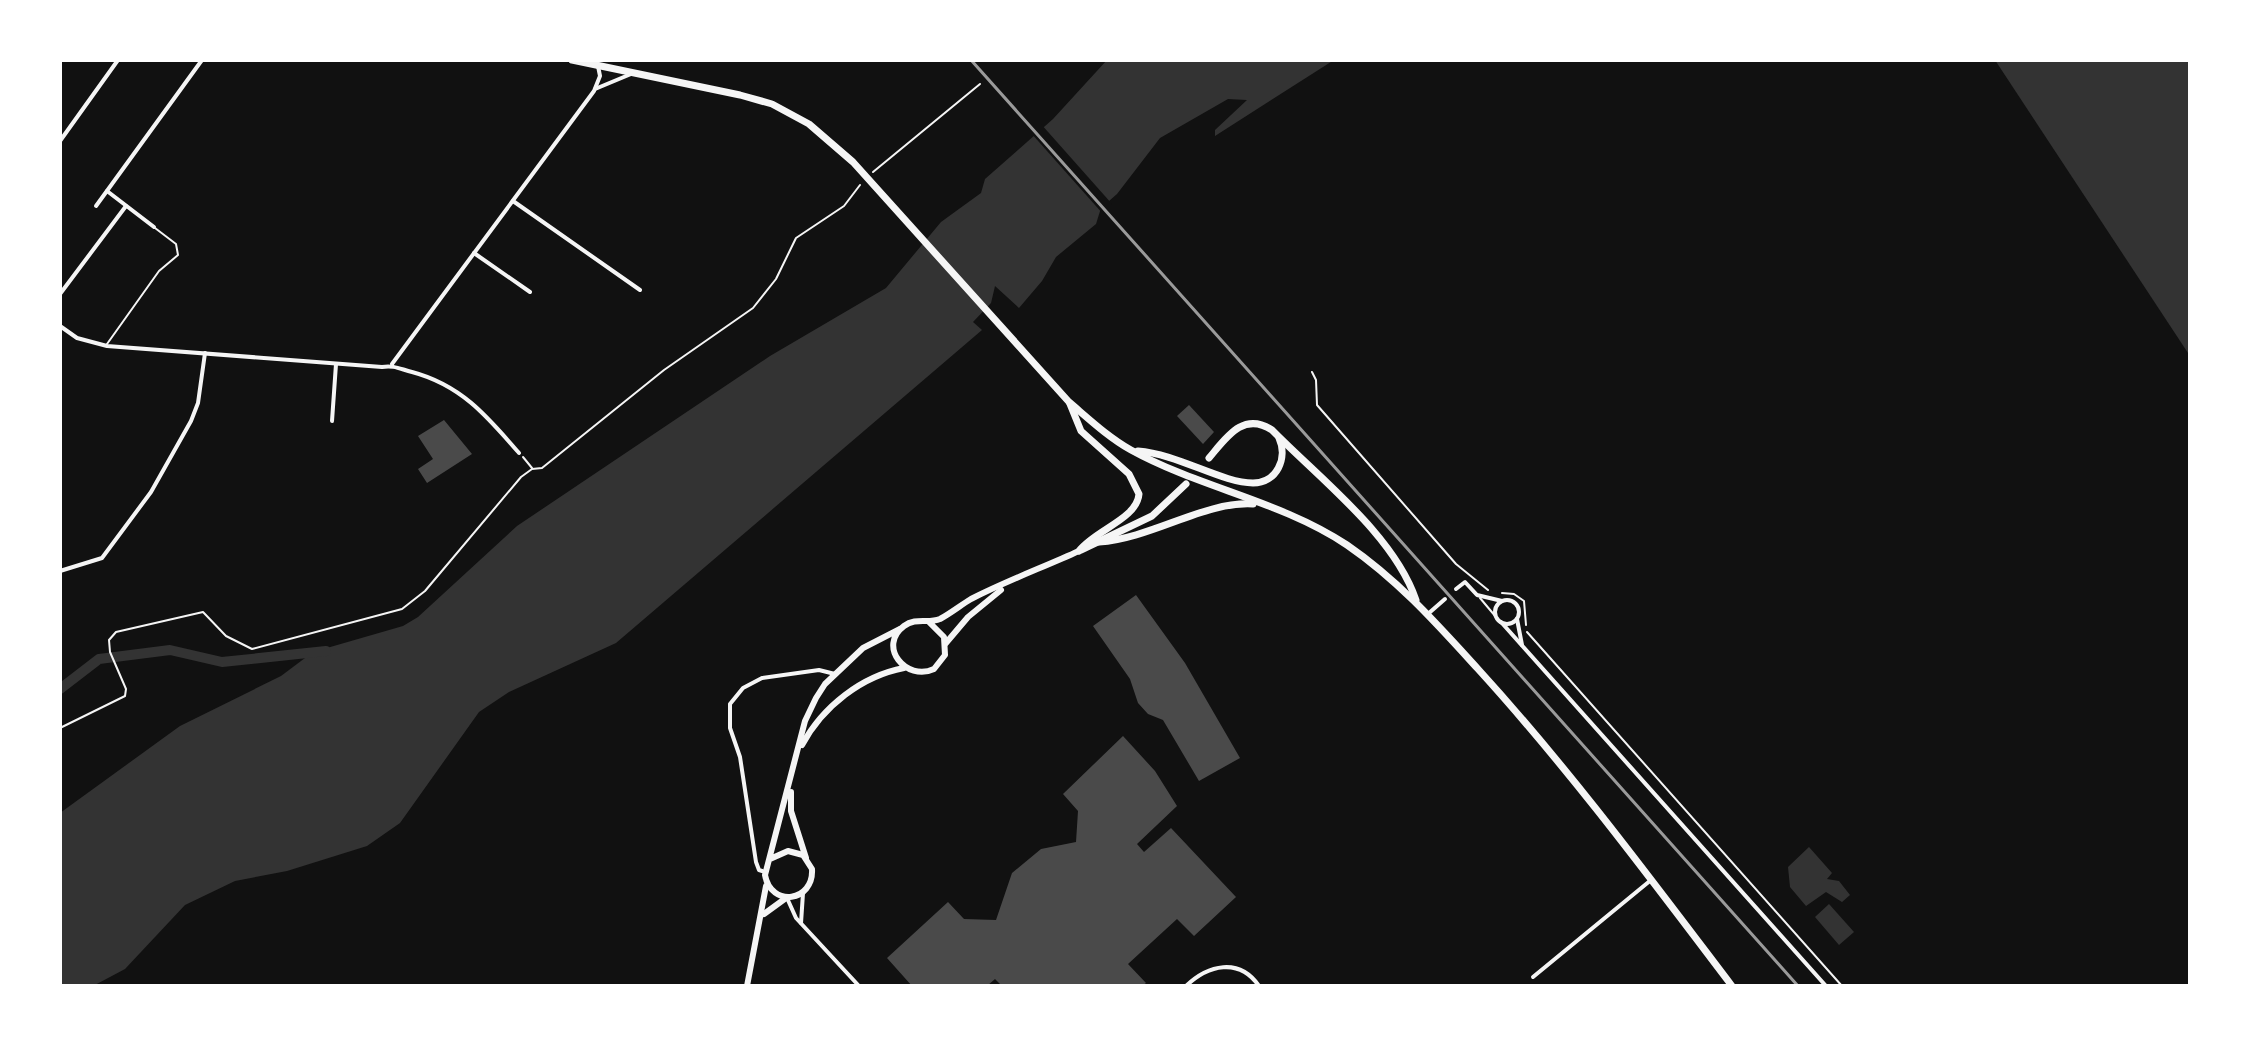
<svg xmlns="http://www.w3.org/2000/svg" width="2250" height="1046" font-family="'IBM Plex Sans',sans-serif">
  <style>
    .water { fill: #333 }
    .pier { fill: #111 }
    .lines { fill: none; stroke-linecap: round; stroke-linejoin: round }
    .canal { stroke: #333; stroke-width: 10 }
    .building { fill: #4a4a4a }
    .path { stroke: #f5f5f5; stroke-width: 2 }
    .service { stroke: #f5f5f5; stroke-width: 2 }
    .minor { stroke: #f5f5f5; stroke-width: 4 }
    .secondary { stroke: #f5f5f5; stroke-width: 6 }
    .primary { stroke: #f5f5f5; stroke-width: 7 }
    .rail { stroke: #9a9a9a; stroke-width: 3 }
  </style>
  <rect width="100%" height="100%" fill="#111"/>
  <g class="water">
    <polygon points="1107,60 1334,60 1215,136 1215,130 1247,100 1228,99 1160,138 1117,194 1101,208 1096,224 1056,257 1042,281 1019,308 995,286 991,303 973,322 982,330 616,643 509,692 479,712 400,823 367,846 287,871 235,881 185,905 125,969 93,986 60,986 60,813 180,726 281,676 313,652 403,626 418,617 517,526 770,356 886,288 941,222 981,193 985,179 1053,119"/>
    <polygon points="1995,60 2190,60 2190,356"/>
    <polygon points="1809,847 1832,873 1827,879 1839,881 1850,895 1842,902 1826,892 1806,906 1790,887 1788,867"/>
    <polygon points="1829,904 1854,932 1839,945 1815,917"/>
  </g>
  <polygon class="pier" points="1041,124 1112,204 1103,214 1031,133"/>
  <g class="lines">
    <polyline class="canal" points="60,689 99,659 170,650 222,662 326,651"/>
  </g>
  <g class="building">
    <polygon points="1189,405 1214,432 1203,444 1177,416"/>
    <polygon points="444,420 472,454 427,483 418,469 433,459 418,436"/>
    <polygon points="1136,595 1185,663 1240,758 1199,781 1163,720 1148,714 1138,703 1130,679 1093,626"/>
    <polygon points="1123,736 1155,771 1177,806 1137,844 1144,852 1171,828 1236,897 1194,936 1177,919 1128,964 1146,983 1142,986 1002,986 995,979 987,986 912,986 887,958 948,902 964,919 996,920 1012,873 1041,849 1076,842 1078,811 1063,794"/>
  </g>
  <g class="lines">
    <g class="path">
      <polyline points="873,172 980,84"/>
      <polyline points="1312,372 1316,380 1317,405 1456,564 1488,590"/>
      <polyline points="523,457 532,468"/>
      <polyline points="1502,593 1514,594 1524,601 1526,625"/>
      <polyline points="1527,632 1842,986"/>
      <polyline points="60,728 125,696 126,689 110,652 109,640 116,632 203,612 226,636 252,649 402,609 425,591 521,477 532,469 542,468 664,370 753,308 776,279 796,238 844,206 860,185"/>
    </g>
    <g class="service">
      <polyline points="107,344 159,271 178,255 176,244 155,228"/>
      <polyline points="1480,598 1496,617"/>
    </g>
    <g class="minor">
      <polyline points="595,89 631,74"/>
      <polyline points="60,141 118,60"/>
      <polyline points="107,191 154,227"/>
      <polyline points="513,201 640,290"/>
      <polyline points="96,206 202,60"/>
      <polyline points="474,253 530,292"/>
      <polyline points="60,294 126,206"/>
      <path d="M60,326l17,12 30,8 275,21c12,-2 18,2 30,5 49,13 75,44 107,81"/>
      <polyline points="392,364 594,91 600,76 598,66"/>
      <polyline points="332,421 336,364"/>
      <polyline points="60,571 102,558 151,492 191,421 198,403 205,353"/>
      <polyline points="1456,589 1465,582 1477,595 1502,601"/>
      <circle cx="1507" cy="612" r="12"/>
      <polyline points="1429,613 1445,599"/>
      <polyline points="1517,619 1522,645"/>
      <polyline points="1501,622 1826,986"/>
      <polyline points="765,872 759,870 756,862 740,757 730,728 730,704 743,688 762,678 819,670 835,674"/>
      <polyline points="787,898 796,918 859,986"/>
      <polyline points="801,923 803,893"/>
      <polyline points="1533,977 1651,880"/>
      <path d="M1186,986c22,-21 53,-29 73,0"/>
    </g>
    <g class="secondary">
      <path d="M929,622l15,15 1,18 -11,14c-28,13 -57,-23 -30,-43 12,-9 24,-2 36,-7 11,-6 21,-14 31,-20 35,-18 73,-32 108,-48"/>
      <polyline points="946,643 968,617 1001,590"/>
      <path d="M802,745c21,-39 60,-69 102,-77"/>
      <polyline points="791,792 791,811 806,858"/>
      <path d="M770,859l18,-8 15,4 9,14c2,33 -41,39 -47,6l40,-154 11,-23 9,-14 38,-36 37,-19"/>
      <polyline points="764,914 786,898"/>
      <polyline points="747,986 766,886"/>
    </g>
    <g class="primary">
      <path d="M572,60l168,35 32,9 37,20 44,38 216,240c20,17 39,35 62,48 69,38 150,51 216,95 51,35 90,79 131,124 92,101 172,209 254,317"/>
      <path d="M1070,404l11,27 48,43 10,20c-2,25 -44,36 -60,57"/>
      <path d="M1138,451c40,3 84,32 115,32 24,0 35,-25 26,-45"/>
      <path d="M1209,458c17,-20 34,-47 63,-28 48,49 122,105 144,170"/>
      <path d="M1099,542c54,-4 105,-41 154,-38"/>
      <polyline points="1081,550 1152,516 1186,484"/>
    </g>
    <polyline class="rail" points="971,60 1798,986"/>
  </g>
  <rect width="2250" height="1046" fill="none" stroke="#ffffff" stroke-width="124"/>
</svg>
